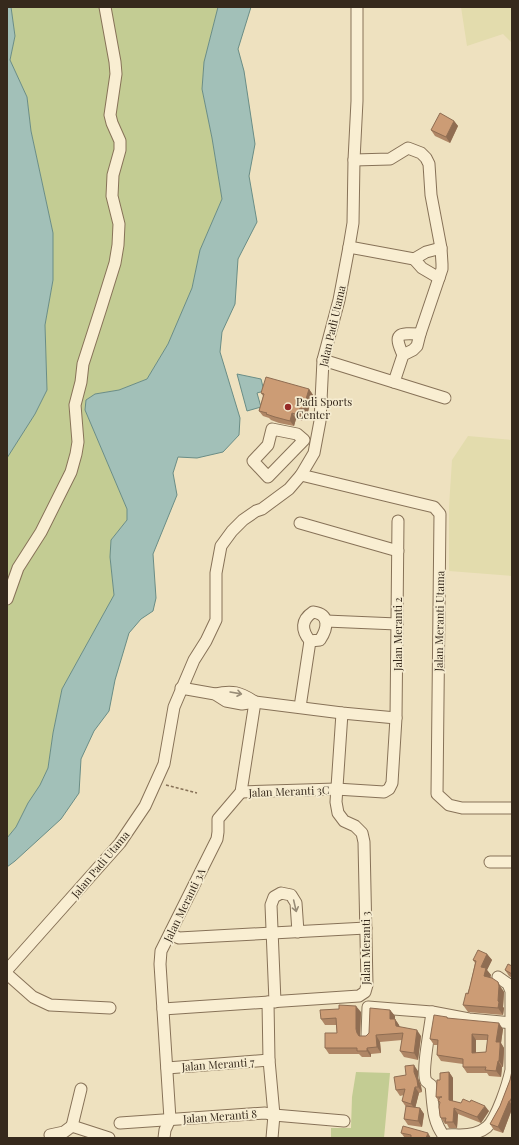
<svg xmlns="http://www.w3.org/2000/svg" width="519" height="1145" font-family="'Playfair Display',serif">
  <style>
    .farmland { fill: #e3dcad }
    .green { fill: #c3cc93 }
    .water { fill: #a2c0b8; stroke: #6a8d86 }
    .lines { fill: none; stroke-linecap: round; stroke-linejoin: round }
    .minor-casing { stroke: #877258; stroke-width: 13 }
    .path { stroke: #877258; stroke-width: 1.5; stroke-dasharray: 3 2; stroke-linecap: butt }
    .minor { stroke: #f9eed2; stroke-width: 11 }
    .wall { fill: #af8665; fill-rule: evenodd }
    .shaded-wall { fill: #8f6d52 }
    .building { fill: #cc9c75; stroke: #8f6d52; fill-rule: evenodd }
    .oneway { stroke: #988c77 }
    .poi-dot { fill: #962a27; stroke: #f5ebcf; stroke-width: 1.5 }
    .labels { text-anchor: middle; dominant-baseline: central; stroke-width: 3.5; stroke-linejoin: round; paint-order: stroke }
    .street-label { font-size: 11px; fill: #36291c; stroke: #f5ebcf }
    .poi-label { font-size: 11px; fill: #36291c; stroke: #f5ebcf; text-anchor: start }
  </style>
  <rect width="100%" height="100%" fill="#eee1bf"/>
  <g class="farmland">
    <polygon points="461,7 512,7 512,43 503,34 467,46"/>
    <polygon points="468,436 512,440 512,576 449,571 449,507 452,460"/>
  </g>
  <g class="green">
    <polygon points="11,7 218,7 204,62 202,89 212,138 222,199 200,250 192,288 168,344 147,379 119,390 95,394 86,400 85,410 127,509 127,520 111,540 110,557 114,595 62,689 53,733 48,768 40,785 28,803 16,827 7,838 7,458 35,414 47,390 45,325 53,280 53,233 31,131 27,97 10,60 15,36"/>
    <polygon points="356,1072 390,1073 384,1138 331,1138 331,1128 351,1128 352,1097"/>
  </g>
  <g class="water">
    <polygon points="7,7 11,7 15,36 10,60 27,97 31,131 53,233 53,280 45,325 47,390 35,414 7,458"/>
    <polygon points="218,7 251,7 238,49 244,71 255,144 249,176 257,222 238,259 235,304 222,332 220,352 240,418 239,435 223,452 197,458 178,457 173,473 177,495 153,554 156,598 153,611 141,619 129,633 115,680 109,711 94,731 81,759 79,793 61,819 15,861 7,867 7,838 16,827 28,803 40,785 48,768 53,733 62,689 114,595 110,557 111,540 127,520 127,509 85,410 86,400 95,394 119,390 147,379 168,344 192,288 200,250 222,199 212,138 202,89 204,62"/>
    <polygon points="237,374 261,379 264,391 257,393 261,407 247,411"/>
  </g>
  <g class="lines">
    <g class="minor-casing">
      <g id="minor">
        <polyline points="354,160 390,159 408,148 421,153 426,158 429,164 431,195 441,248 442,264 442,269 420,334 417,346 413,350 403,355 394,382"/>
        <polyline points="349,247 414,259"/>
        <polyline points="439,278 422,268 414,259 426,252 441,248"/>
        <path d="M403,355c-10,-22 -5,-22 17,-21"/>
        <polyline points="323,360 445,398"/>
        <polygon points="272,429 297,434 304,440 268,477 253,461 268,445"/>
        <polyline points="301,475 434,507 440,514 437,794 449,805 462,808 512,808"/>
        <polyline points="300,523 398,551"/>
        <polyline points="7,599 18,568 41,532 71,472 76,454 78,442 75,405 81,382 83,364 101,308 115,263 118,245 119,224 112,196 113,175 120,150 120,141 112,123 110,115 116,74 115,62 105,7"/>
        <path d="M313,612c17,2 15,16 7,28l-10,1c-9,-11 -9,-21 3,-29z"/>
        <polyline points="326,621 397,624"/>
        <polyline points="181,688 215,694 226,701 242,704 255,702 342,713 396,718"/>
        <path d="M215,694c17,-4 25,-2 40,8"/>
        <polyline points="300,707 310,641"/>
        <polyline points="241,792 336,789 384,792 389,789 392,783 396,718 398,521"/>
        <polyline points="490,862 512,862"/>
        <polyline points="170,934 179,938 366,928"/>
        <polyline points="7,970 120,843 145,806 164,764 174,707 194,660 206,641 216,620 216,573 221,546 232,531 243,520 256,511 262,509 289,489 301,475 314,453 320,421 323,360 339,300 349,247 353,223 354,160 357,101 357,7"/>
        <polyline points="7,974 33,997 50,1005 110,1008"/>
        <polyline points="268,1002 269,1060 274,1115 272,1138"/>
        <polyline points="275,1002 271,905 274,897 281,893 291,895 296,903 298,932"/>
        <polyline points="163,1009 359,996 365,992 367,985 364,842 362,833 355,826 344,821 338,813 336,802 342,713"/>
        <path d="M432,1012c-1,12 -11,60 -6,69 1,1 3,3 5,4 2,18 1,36 13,51"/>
        <polyline points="367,1036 368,1007 432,1012 469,1019 512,1023"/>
        <polyline points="167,1068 269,1060"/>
        <polyline points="120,1123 265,1113 274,1115 344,1121"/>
        <polyline points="72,1126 81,1089"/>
        <polyline points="50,1135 64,1132 72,1126 109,1138"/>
        <polyline points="164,1138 165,1130 170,1119 160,964 161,951 217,839 218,832 218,819 241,792 255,702"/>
        <path d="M443,1138c4,-5 10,-3 17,-3 8,0 20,-2 27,-8 10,-9 21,-43 24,-57v-79l-3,-7 -10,-7"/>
      </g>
    </g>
    <polyline class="path" points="166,785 197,793"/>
    <use href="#minor" class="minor"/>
  </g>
  <g class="wall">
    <polygon points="454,121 458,126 450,143 435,136 431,130"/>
    <polygon points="309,389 313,395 307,415 304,414 302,421 296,419 294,426 279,423 271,420 269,418 263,416 259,411 263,396 261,393"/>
    <polygon points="487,954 492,960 487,970 491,975 490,978 502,989 504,992 503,1007 504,1008 503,1015 468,1012 463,1005 470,986 475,963 473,960"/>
    <polygon points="512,966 512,978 509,976 505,970"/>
    <polygon points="390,1010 395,1016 395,1019 399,1025 400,1027 421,1036 418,1060 404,1057 400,1051 402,1040 380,1042 381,1053 371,1054 371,1057 362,1057 359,1054 329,1054 325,1048 337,1033 336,1025 325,1025 321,1019 361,1012 360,1036 366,1036"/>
    <path d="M447,1017l1,1 55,11 -2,14 3,5v5l-1,14h-1l-1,10 -12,-1 -2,-3h-20l-4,-6v-3l-22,-3 -4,-6 1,-10h-4l-4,-6zM476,1040h12l-2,12 -10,1z"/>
    <polygon points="418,1071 418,1078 421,1086 422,1092 419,1093 415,1108 420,1108 424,1114 422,1127 408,1125 404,1119 406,1107 402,1101 404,1095 400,1096 396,1090 406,1075"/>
    <polygon points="512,1071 512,1109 503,1133 494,1130 490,1124 500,1106 510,1080"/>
    <polygon points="449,1072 453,1078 453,1101 489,1111 481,1123 458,1114 457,1128 449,1128 447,1124 445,1124 441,1118 440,1103 436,1097 440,1080"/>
    <polygon points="401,1133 431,1138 405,1138"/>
  </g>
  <g class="shaded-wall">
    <polygon points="454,121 458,126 450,143 446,137"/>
    <polygon points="309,389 313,395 307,415 303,409"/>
    <polygon points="300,408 304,414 302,421 298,415"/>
    <polygon points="292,413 296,419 294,426 290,421"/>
    <polygon points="487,954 492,960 487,970 491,975 489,983 484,976 481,967"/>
    <polygon points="498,982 502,989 504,992 503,1007 504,1008 503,1015 498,1008"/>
    <polygon points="356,1006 361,1012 360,1036 361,1040 357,1033 356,1029"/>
    <polygon points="390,1010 395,1016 395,1026 390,1019"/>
    <polygon points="395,1019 399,1025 400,1032 396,1026"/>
    <polygon points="499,1023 503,1029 501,1043 504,1048 503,1067 499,1061 496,1042"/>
    <polygon points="417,1030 421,1036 418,1060 414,1053"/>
    <polygon points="472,1034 476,1040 476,1058 472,1053"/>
    <polygon points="376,1035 380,1042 381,1053 377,1047"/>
    <polygon points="367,1048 371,1054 371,1057 367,1051"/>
    <polygon points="498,1061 502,1067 501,1077 496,1071"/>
    <polygon points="414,1065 418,1071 418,1078 421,1086 422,1092 418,1087 414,1072"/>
    <polygon points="449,1072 453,1078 453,1105 449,1100"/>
    <polygon points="415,1087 419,1093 415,1109 411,1104"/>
    <polygon points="509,1101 512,1105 512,1109 503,1133 498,1127"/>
    <polygon points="485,1106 489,1111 481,1123 477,1117"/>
    <polygon points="420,1108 424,1114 422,1127 418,1121"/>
    <polygon points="454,1108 458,1114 457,1128 453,1122"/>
    <polygon points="428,1133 431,1138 426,1138"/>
  </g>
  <g class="building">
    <polygon points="440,113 454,121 446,137 431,130"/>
    <polygon points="266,377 309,389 303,409 300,408 298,415 292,413 290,421 275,417 266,414 267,413 259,411 264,394 261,393"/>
    <polygon points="478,950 487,954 481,967 486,968 484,976 492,978 498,982 499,986 498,1001 499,1002 498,1008 463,1005 466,993 468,994 470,986 476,961 473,960"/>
    <polygon points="508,964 512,966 512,974 505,970"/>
    <polygon points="339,1005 356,1006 356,1029 357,1033 359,1036 366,1036 369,1033 370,1008 390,1010 390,1019 395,1019 396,1026 417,1030 414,1053 400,1051 403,1033 376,1035 377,1047 367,1048 367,1051 357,1051 357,1048 325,1048 325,1033 337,1033 336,1018 321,1019 320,1010 339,1009"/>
    <path d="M434,1015l13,2v1l52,5 -3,19h4v5l-1,14h-1l-2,10 -11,-1 1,-3h-23v-8l-26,-4 1,-15 -8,-1zM472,1034l16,1 -2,17 -14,1z"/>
    <polygon points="414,1065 414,1072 417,1080 418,1087 415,1087 411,1104 402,1101 405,1089 396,1090 394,1077 406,1075 405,1066"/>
    <polygon points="512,1071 512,1097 510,1101 509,1101 498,1127 490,1124 500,1106 510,1080"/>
    <polygon points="449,1072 449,1100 461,1103 463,1099 470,1102 471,1100 485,1106 477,1117 454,1108 453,1122 445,1122 446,1118 441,1118 440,1116 439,1107 440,1102 438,1101 440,1097 442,1097 436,1097 437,1080 440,1080 440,1073"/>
    <polygon points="406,1106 420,1108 418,1121 404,1119"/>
    <polygon points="403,1126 428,1133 426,1138 411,1138 411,1135 401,1133"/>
  </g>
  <defs><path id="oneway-shaft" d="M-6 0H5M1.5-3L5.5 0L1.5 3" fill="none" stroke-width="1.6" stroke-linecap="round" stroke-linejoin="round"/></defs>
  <g class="oneway">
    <use href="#oneway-shaft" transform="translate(236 693) rotate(10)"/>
    <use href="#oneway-shaft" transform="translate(295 906) rotate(77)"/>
  </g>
  <circle class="poi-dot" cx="288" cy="407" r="4"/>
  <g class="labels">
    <g class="street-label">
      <text transform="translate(332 326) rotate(-77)">Jalan Padi Utama</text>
      <text transform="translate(439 621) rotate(-89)">Jalan Meranti Utama</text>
      <text transform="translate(397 634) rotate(-90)">Jalan Meranti 2</text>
      <text transform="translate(289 791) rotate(-2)">Jalan Meranti 3C</text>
      <text transform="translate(100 864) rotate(-50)">Jalan Padi Utama</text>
      <text transform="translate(184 905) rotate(-64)">Jalan Meranti 3A</text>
      <text transform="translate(365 948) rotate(-90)">Jalan Meranti 3</text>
      <text transform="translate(218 1064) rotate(-4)">Jalan Meranti 7</text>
      <text transform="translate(220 1116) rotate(-4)">Jalan Meranti 8</text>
    </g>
    <g class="poi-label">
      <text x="296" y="401">Padi Sports<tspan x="296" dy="13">Center</tspan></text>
    </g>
  </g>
  <rect width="519" height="1145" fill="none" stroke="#36291c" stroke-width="16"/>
</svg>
